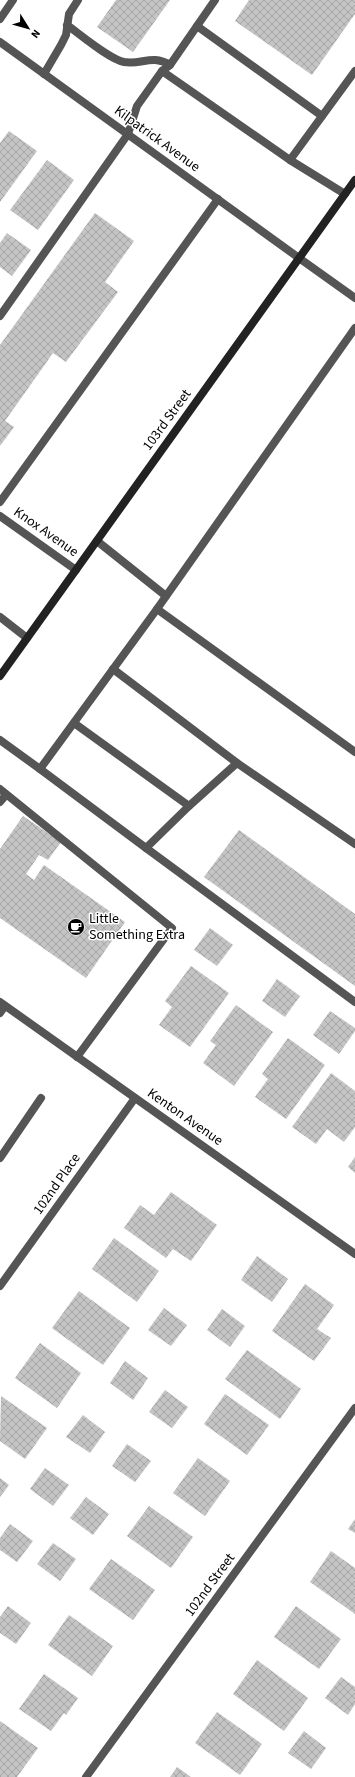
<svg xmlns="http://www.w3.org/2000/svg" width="355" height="1777" font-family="'Source Sans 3',sans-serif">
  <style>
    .building { fill: url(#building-cross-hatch) }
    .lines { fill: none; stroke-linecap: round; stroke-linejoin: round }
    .lane { stroke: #555; stroke-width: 8 }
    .street { stroke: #555; stroke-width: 8 }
    .secondary { stroke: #222; stroke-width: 8 }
    .labels { text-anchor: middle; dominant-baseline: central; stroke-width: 3; stroke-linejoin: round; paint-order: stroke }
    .street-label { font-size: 14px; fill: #000; stroke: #fff }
    .poi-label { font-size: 14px; fill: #000; stroke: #fff; text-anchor: start }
  </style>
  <defs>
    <pattern id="building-cross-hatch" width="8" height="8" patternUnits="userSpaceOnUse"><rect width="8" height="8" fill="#c4c4c4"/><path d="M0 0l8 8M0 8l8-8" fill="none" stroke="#a7a7a7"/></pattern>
  </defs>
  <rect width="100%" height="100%" fill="#fff"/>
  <g class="building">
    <polygon points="116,0 170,0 133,52 97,27"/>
    <polygon points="249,0 355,0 355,14 312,75 235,21"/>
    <polygon points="9,131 37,151 0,202 0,143"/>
    <polygon points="47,160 74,180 38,230 10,210"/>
    <polygon points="95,213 134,241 105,282 118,292 66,362 53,353 5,421 14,427 0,446 0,345"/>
    <polygon points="7,233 31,250 12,276 0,267 0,243"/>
    <polygon points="23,816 61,842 48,860 39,855 26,874 34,880 44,865 125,922 86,978 0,918 0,849"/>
    <polygon points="239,830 355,914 355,986 204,877"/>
    <polygon points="210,928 233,945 217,966 194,950"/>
    <polygon points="191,966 229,993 190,1047 159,1025 172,1007 165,1001"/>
    <polygon points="277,979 300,996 285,1017 262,1001"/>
    <polygon points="236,1005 273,1032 234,1086 203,1063 216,1045 210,1041"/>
    <polygon points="330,1011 355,1028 355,1031 339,1054 313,1035"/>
    <polygon points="288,1038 325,1065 286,1119 255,1097 268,1079 262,1074"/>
    <polygon points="331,1073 355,1091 355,1127 344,1142 327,1129 316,1144 292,1127"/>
    <polygon points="355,1157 355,1173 348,1167"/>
    <polygon points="171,1192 217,1225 191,1261 173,1249 166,1258 124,1228 140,1205 154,1215"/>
    <polygon points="114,1238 159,1271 137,1302 92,1269"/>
    <polygon points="257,1256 288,1279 272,1302 241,1280"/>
    <polygon points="305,1284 334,1305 317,1329 331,1338 314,1361 272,1331"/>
    <polygon points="79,1291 130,1328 103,1365 52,1328"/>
    <polygon points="164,1308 187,1325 171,1346 148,1330"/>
    <polygon points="222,1309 245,1326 230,1347 207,1330"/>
    <polygon points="40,1343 81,1373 57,1408 15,1378"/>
    <polygon points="247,1350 301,1389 280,1419 225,1379"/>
    <polygon points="125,1361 148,1378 133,1400 110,1383"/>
    <polygon points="165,1390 188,1407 172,1428 149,1412"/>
    <polygon points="225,1394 269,1425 247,1455 204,1424"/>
    <polygon points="1,1396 47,1428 25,1459 0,1441"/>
    <polygon points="83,1415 105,1432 90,1453 66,1437"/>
    <polygon points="127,1444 151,1461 135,1482 112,1466"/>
    <polygon points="198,1458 230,1481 205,1516 173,1493"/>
    <polygon points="45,1468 69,1485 53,1506 30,1489"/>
    <polygon points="0,1478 9,1485 0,1497"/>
    <polygon points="86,1497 109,1514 93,1535 70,1518"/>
    <polygon points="149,1506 193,1537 171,1568 127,1536"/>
    <polygon points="355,1519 355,1533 348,1529"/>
    <polygon points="10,1524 33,1541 17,1562 0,1550 0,1538"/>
    <polygon points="53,1543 76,1559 60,1581 37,1564"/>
    <polygon points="331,1551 355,1568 355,1614 310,1582"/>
    <polygon points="111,1559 155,1590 133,1620 89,1589"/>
    <polygon points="8,1606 31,1623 16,1644 0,1633 0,1617"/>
    <polygon points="296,1606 341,1639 319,1669 274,1637"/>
    <polygon points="69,1615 113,1646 92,1676 48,1645"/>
    <polygon points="257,1660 308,1698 284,1731 233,1694"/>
    <polygon points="44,1674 78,1698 66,1715 64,1713 51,1731 19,1709"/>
    <polygon points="341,1677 355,1687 355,1704 348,1715 325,1698"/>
    <polygon points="217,1712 262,1744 240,1775 195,1743"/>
    <polygon points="0,1721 38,1748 17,1777 0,1777"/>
    <polygon points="304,1731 326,1748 311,1769 288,1753"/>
    <polygon points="177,1767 191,1777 170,1777"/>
  </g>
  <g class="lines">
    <g class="lane">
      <polyline points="0,19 13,0"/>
      <path d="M67,25c14,10 42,34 57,37 18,3 28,-8 46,3"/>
      <polyline points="197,26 322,116"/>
      <polyline points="162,71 290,160 345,194"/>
      <polyline points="44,74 61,45 66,35 69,14 78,0"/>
      <polyline points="290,160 355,71"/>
      <polyline points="299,258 355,298"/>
      <polyline points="0,316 128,134 137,106 162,71 170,65 215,0"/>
      <polyline points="0,502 218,199"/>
      <polyline points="97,541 166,596"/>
      <polyline points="157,609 355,752"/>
      <polyline points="0,617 27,638"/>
      <polyline points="113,669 237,763"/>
      <polyline points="74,723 189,806"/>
      <polyline points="0,740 40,769 157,609 355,328"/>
      <polyline points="40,769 146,848 189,806 237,763 355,844"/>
      <polyline points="0,789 172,928 77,1057"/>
      <polyline points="0,802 6,795"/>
      <polyline points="146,848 355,1002"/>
      <polyline points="0,1013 5,1006"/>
      <polyline points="0,1158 41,1098"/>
    </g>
    <g class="street">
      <polyline points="0,42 299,258"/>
      <polyline points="0,516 76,570"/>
      <polyline points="0,1002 355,1254"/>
      <polyline points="0,1286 135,1098"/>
      <polyline points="86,1777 355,1408"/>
    </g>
    <polyline class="secondary" points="0,676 355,180"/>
  </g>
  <defs>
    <g id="cafe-disc" transform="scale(0.9)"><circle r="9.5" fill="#000" stroke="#fff"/><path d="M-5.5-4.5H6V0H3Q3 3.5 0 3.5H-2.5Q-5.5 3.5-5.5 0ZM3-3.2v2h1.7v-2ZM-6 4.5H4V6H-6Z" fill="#fff"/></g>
  </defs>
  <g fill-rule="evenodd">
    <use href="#cafe-disc" x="76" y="927"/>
  </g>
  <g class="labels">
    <g class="street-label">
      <text transform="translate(157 139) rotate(36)">Kilpatrick Avenue</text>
      <text transform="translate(167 420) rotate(-54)">103rd Street</text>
      <text transform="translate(46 532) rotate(35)">Knox Avenue</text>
      <text transform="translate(185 1117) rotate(35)">Kenton Avenue</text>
      <text transform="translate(57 1184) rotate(-55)">102nd Place</text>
      <text transform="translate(210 1585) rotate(-54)">102nd Street</text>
    </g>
    <g class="poi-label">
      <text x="89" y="919">Little<tspan x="89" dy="16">Something Extra</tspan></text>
    </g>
  </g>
  <g transform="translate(28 28) rotate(127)" stroke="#ffffff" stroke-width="3" paint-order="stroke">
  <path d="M0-3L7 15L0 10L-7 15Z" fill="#000000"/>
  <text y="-6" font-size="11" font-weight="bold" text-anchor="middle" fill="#000000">N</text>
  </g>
</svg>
